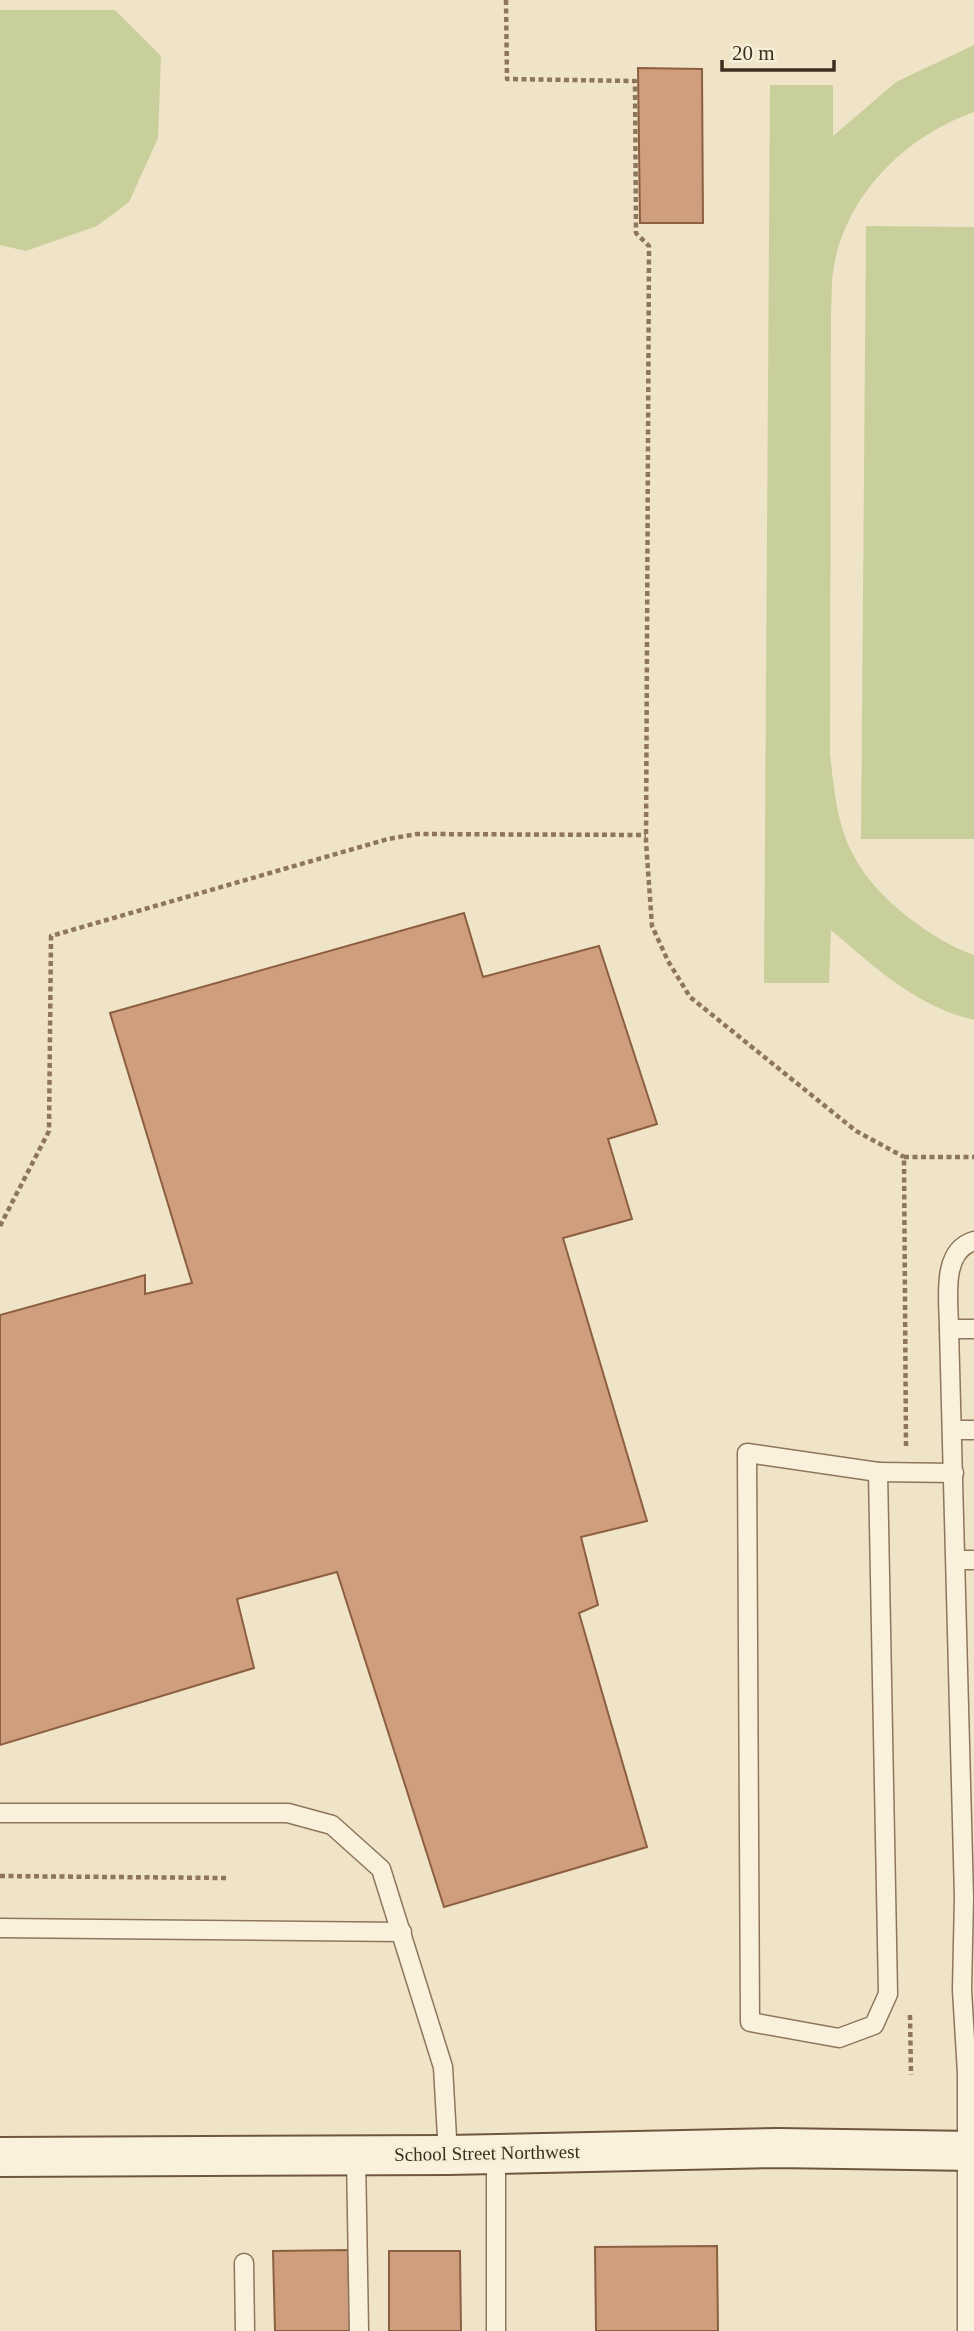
<svg xmlns="http://www.w3.org/2000/svg" width="974" height="2331" font-family="Georgia,serif">
  <style>
    .green { fill: #c9cf9b }
    .building { fill: #cf9f7d; stroke: #8d5f41; stroke-width: 2 }
    .lines { fill: none; stroke-linecap: round; stroke-linejoin: round }
    .lane-casing { stroke: #8d765c; stroke-width: 21 }
    .secondary-casing { stroke: #6f573f; stroke-width: 42 }
    .path { stroke: #8d765c; stroke-width: 4.5; stroke-dasharray: 5 3.5; stroke-linecap: butt }
    .lane { stroke: #faf1dc; stroke-width: 18 }
    .secondary { stroke: #faf1dc; stroke-width: 38 }
    .labels { text-anchor: middle; dominant-baseline: central; stroke-width: 5; stroke-linejoin: round; paint-order: stroke }
    .street-label { font-size: 19px; fill: #3d2e20; stroke: #f7eed8 }
  </style>
  <rect width="100%" height="100%" fill="#f0e4c8"/>
  <g class="green">
    <polygon points="0,10 115,10 161,56 158,138 129,202 97,226 26,251 0,245"/>
    <path d="M974,45v67c-68,24 -127,82 -140,154 -3,16 -2,33 -3,49l-1,439c4,35 7,73 25,104 20,39 78,83 119,97v65c-59,-14 -98,-52 -143,-90l-2,53h-65l6,-898h63v51l63,-54z"/>
    <polygon points="866,226 974,227 974,839 861,839"/>
  </g>
  <g class="building">
    <polygon points="638,68 702,69 703,223 640,223"/>
    <polygon points="464,913 483,977 599,946 657,1124 608,1139 632,1219 563,1238 647,1521 581,1537 598,1605 579,1613 647,1847 444,1907 337,1572 237,1599 254,1668 0,1745 0,1315 145,1275 145,1294 192,1283 110,1013"/>
    <polygon points="717,2246 718,2331 596,2331 595,2247"/>
    <polygon points="348,2250 350,2331 275,2331 273,2251"/>
    <polygon points="389,2251 460,2251 461,2331 389,2331"/>
  </g>
  <g class="lines">
    <g class="lane-casing">
      <g id="lane">
        <polyline points="949,1329 974,1329"/>
        <polyline points="953,1430 974,1430"/>
        <polygon points="747,1453 878,1472 888,1994 874,2025 839,2038 750,2022"/>
        <polyline points="878,1472 954,1473"/>
        <polyline points="956,1560 974,1560"/>
        <polyline points="0,1813 288,1813 332,1825 381,1869 443,2067 448,2155"/>
        <polyline points="0,1928 402,1932"/>
        <polyline points="356,2155 359,2331"/>
        <polyline points="244,2263 245,2331"/>
        <polyline points="496,2331 496,2154"/>
        <path d="M967,2331v-258l-5,-83 2,-93 -15,-568c0,-28 -9,-78 25,-88"/>
      </g>
    </g>
    <g class="secondary-casing">
      <polyline id="secondary" points="0,2157 448,2155 778,2148 974,2151"/>
    </g>
    <g class="path">
      <polyline points="506,0 507,79 635,81 636,233 649,246 646,842 652,926 668,961 690,997 856,1131 904,1157"/>
      <polyline points="0,1226 49,1131 51,936 388,839 417,834 646,835"/>
      <polyline points="906,1446 904,1157 974,1157"/>
      <polyline points="0,1876 226,1878"/>
      <polyline points="910,2015 911,2075"/>
    </g>
    <use href="#lane" class="lane"/>
    <use href="#secondary" class="secondary"/>
  </g>
  <g class="labels">
    <g class="street-label">
      <text transform="translate(487 2153) rotate(-1)">School Street Northwest</text>
    </g>
  </g>
  <path d="M722 60v10h112v-10" fill="none" stroke="#3d2e20" stroke-width="3.5"/>
  <text x="732" y="60" font-size="21" fill="#3d2e20" stroke="#f7eed8" stroke-width="5" paint-order="stroke">20 m</text>
</svg>
